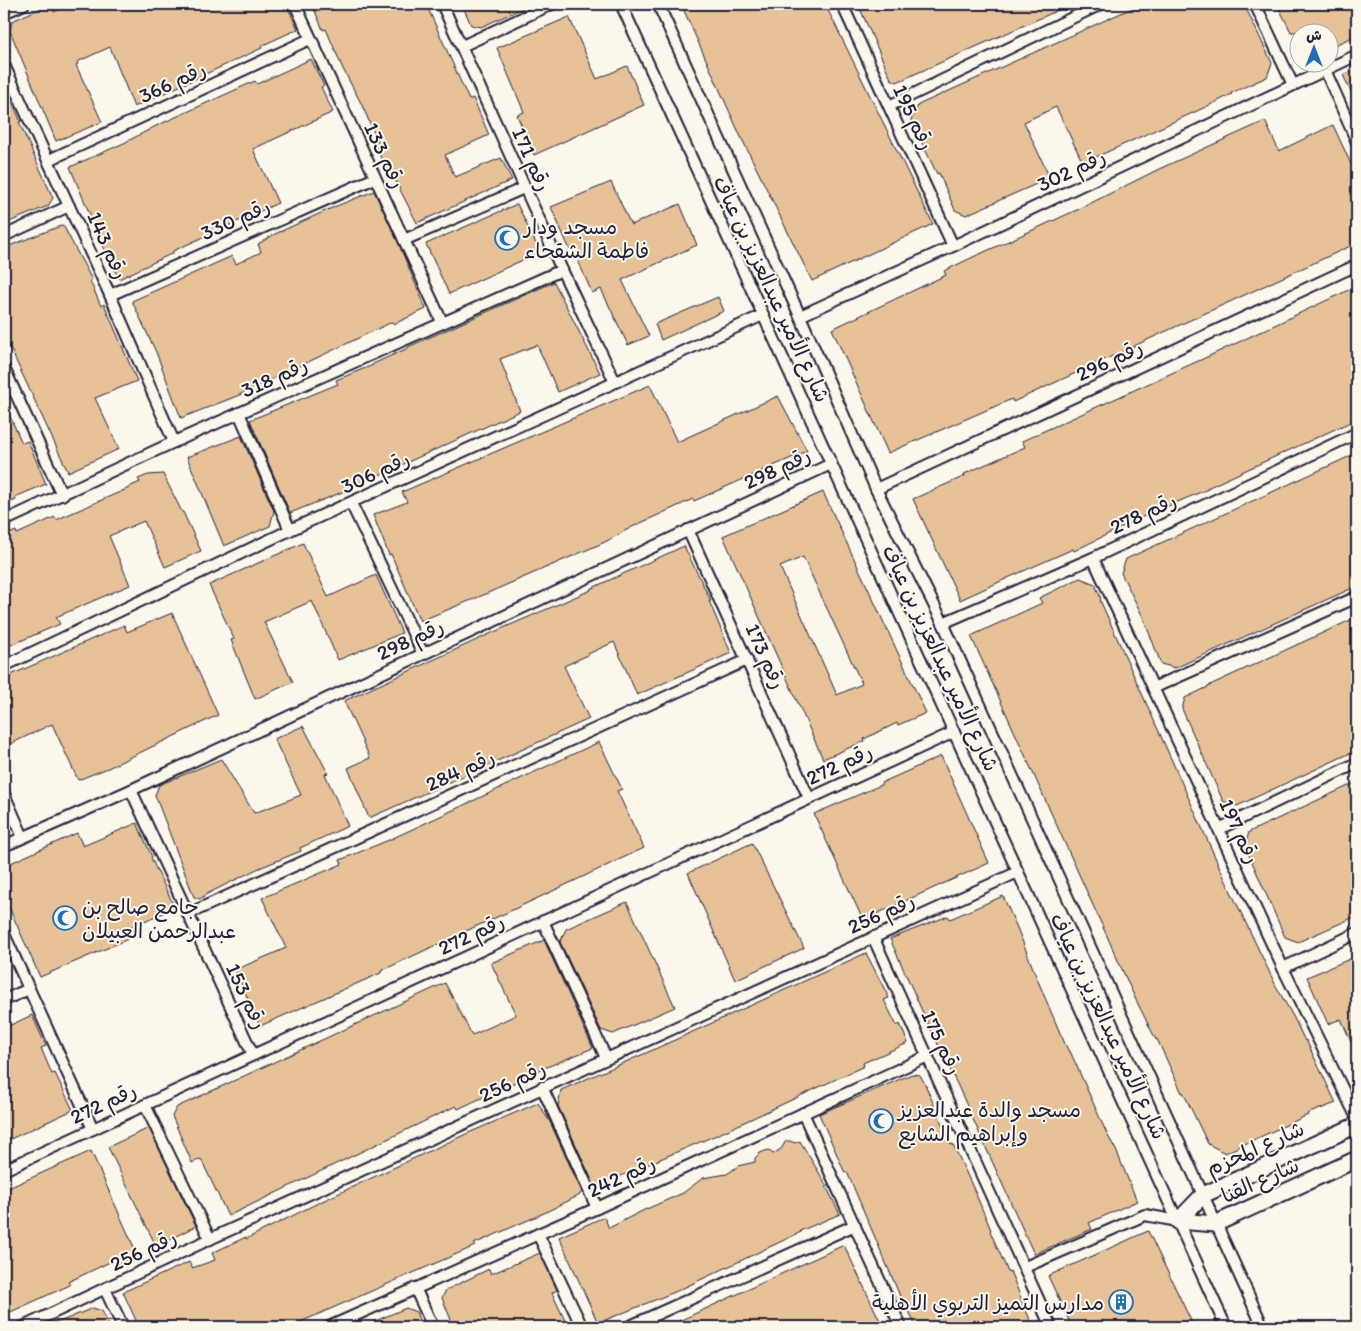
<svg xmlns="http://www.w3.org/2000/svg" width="1361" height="1331" font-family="Itim,'Playpen Sans Arabic',sans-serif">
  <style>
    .building { fill: #e7c198; stroke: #22223b; fill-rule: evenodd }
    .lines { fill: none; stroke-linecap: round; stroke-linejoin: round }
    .street-casing { stroke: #22223b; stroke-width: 14 }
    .secondary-casing { stroke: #22223b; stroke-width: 19 }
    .street { stroke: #fbf7ec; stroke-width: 10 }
    .secondary { stroke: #fbf7ec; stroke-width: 15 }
    .labels { text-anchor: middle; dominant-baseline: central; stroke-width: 4; stroke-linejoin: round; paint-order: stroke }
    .street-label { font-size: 21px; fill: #22223b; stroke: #fbf7ec }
    .poi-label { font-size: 21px; fill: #22223b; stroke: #fbf7ec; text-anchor: start }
  </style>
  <rect width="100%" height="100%" fill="#fbf7ec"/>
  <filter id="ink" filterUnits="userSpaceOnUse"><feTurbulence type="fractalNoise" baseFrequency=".02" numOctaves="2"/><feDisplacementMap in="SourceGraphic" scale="10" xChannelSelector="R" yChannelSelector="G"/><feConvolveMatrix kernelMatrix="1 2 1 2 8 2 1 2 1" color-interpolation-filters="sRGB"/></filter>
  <g filter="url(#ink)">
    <g class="building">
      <polygon points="50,4 54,12 72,4 286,4 298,29 261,46 262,48 134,107 110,47 77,62 78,64 76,65 102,122 56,141 10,31 12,21"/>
      <polygon points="312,4 374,4 377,10 392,4 426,4 469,100 473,98 489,135 445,155 455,177 501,158 512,180 417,223 394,178 390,179 375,144 378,142 362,105 343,69 326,29 323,30"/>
      <polygon points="462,4 532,4 481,27 471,25"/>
      <polygon points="681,4 825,4 933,224 812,281 740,135"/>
      <polygon points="858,4 1072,4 897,82 891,79"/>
      <polygon points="1141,4 1244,4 1272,63 1267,77 1231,93 1232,94 1210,105 1083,163 1056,107 1024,122 1050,178 966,215 955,210 939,173 937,174 911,120 918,105"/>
      <polygon points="1277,4 1357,4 1357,35 1328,48 1328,32 1291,32"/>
      <polygon points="569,17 597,79 627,66 644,105 534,155 517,115 524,112 497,48"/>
      <polygon points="311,59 324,86 321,87 333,112 253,149 278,203 173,251 173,253 119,279 107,255 70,167 124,143 156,126 255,81 257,84"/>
      <polygon points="1357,69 1357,104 1343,75"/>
      <polygon points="4,83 21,122 19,122 53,198 48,206 4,224"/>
      <polygon points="1265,121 1279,151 1333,125 1357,177 1357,243 1013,402 1012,399 888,453 832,329 946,275 944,271 971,258 1079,209 1159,169"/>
      <polygon points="611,182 631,225 680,204 697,245 622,280 649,336 628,345 601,289 592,293 573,249 570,250 551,207"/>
      <polygon points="374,191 398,242 426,309 394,324 392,322 237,396 181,418 156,352 132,301 232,256 236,264 261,252 258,244 275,234 334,207"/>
      <polygon points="517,204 540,252 449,294 426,244"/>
      <polygon points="63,225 92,280 90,281 101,306 104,304 137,381 95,398 119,449 68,472 4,335 4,248"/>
      <polygon points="554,282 600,373 558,392 537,345 500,359 520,411 340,493 290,513 250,420 338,384 336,380 373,365 373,364 408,348 408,347"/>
      <polygon points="1357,286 1357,419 1207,488 1208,489 1140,518 1074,551 1073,549 1010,577 960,600 913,499 965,476 964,474 1025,447 1022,441 1207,357"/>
      <polygon points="718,297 724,311 661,340 655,324"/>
      <polygon points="650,385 677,442 778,396 807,451 694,501 693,499 632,527 605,542 474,599 420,621 391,554 389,555 373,515 407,502 402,492"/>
      <polygon points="4,403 22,443 28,441 46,484 15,497 16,500 4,505"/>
      <polygon points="241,436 274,511 270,526 224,546 187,457"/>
      <polygon points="1357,453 1357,586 1175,668 1161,664 1143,617 1121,573 1126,559"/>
      <polygon points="163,474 182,512 183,512 201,551 165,567 144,521 109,536 130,585 56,617 60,624 4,648 4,536 16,531 17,534 55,517 56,520 129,488 129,487 140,482 138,479 148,475"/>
      <path d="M823,492l103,221 -28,12 -1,-2 -33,16 1,2 -42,18 -100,-223zM803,557l59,127 -25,11 -57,-128z"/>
      <polygon points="303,543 328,597 376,575 402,633 338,660 312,601 264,622 293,682 255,699 231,640 234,639 209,585"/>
      <polygon points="684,546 711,601 709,601 731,653 637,695 614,642 588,654 588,655 564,666 589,719 495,762 369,818 348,768 370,758 344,701 494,632 591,590 590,589"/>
      <polygon points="1080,578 1095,584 1101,599 1100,600 1224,877 1276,986 1294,1018 1305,1041 1306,1040 1336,1103 1307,1114 1308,1115 1225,1153 1208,1144 1183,1092 1182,1093 1157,1039 1156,1040 1135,998 971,636 1042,603 1039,598"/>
      <polygon points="172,613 218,715 108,768 78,780 52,724 4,747 4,678 124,625 127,632"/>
      <polygon points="1357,617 1357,750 1237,806 1223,801 1182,709 1185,698 1210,686 1210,685"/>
      <polygon points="303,726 328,773 325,774 348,826 300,848 301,851 257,869 207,894 200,899 194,897 155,795 159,785 221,759 254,813 281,803 301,795 274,739"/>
      <polygon points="599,742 622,789 617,791 644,848 506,913 479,925 381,971 381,973 260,1026 235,970 286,948 262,898 342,864 340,860 389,840"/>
      <polygon points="941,756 989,863 863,920 814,814 881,785 881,783"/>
      <polygon points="1357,782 1357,916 1298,942 1285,937 1245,846 1249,832"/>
      <polygon points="137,823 152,857 151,858 175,908 123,930 128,939 40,977 4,896 4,866 77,833 83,846"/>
      <polygon points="752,843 804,948 735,980 688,873"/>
      <polygon points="1003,896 1018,930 1038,981 1060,1033 1069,1052 1070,1051 1107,1134 1116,1150 1137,1201 1089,1223 1092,1229 1034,1254 958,1086 923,1013 890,939 948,916 950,919"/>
      <polygon points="627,902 675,1007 613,1034 601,1030 560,942 566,929"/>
      <polygon points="544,940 593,1048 525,1076 526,1077 458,1109 456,1106 228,1216 201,1159 192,1163 172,1116 177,1107 445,983 472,1035 477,1033 516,1015 491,963"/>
      <polygon points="866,953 889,998 884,1000 897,1026 900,1024 908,1043 863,1063 864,1066 721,1133 595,1187 558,1106 561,1090 646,1053"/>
      <polygon points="1357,956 1357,1055 1341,1019 1328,1024 1307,977"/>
      <polygon points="32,1015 46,1046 41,1048 52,1074 55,1073 73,1110 4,1142 4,1028"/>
      <polygon points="912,1074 920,1075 925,1084 951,1145 953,1144 975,1192 991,1230 990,1231 1008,1272 1010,1271 1033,1327 986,1327 983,1320 967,1327 916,1327 908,1309 906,1310 847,1172 845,1173 819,1114"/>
      <polygon points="538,1103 550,1122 582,1192 580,1194 580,1195 544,1213 474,1244 475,1246 289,1327 139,1327 123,1292 189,1262 192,1268 215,1260 212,1253 246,1237 246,1239 318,1203 466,1134"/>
      <polygon points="149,1128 196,1226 156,1246 108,1147"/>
      <polygon points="786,1141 790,1141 795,1143 800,1141 821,1176 840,1214 800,1231 801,1232 677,1291 598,1323 559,1237 604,1217 609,1228 642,1211 683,1193 703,1178 727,1174 738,1166 755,1162 755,1158 760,1153 768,1150 773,1154 781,1149"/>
      <polygon points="91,1151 138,1256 114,1266 112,1261 68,1282 70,1285 4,1315 4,1190"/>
      <polygon points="1148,1231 1194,1327 1072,1327 1048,1276"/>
      <polygon points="844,1245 883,1327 666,1327"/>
      <polygon points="540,1253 557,1290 552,1293 568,1327 454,1327 442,1298 446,1290 489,1269 491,1274"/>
      <polygon points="93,1308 102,1311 110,1327 47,1327"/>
      <polygon points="406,1308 416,1312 422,1327 361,1327"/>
    </g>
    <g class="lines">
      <g class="street-casing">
        <g id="street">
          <polyline points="295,4 442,322"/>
          <polyline points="442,4 562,270 615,382"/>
          <polyline points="621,4 1226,1327"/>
          <polyline points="658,4 800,316 876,489 943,623 1263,1327"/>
          <polyline points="842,4 953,246"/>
          <polyline points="1255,4 1293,85"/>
          <polyline points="4,13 24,4"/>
          <polyline points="462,46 552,4"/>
          <polyline points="4,65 110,295 174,442"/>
          <polyline points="1325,70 1357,142"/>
          <polyline points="889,106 1101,4"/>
          <polyline points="49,160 310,39"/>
          <polyline points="4,236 69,206"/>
          <polyline points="404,240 524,188"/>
          <polyline points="110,295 375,178"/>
          <polyline points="800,316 953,246 1357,55"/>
          <polyline points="4,368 62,495"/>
          <polyline points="239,413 290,530"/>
          <polyline points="876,489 1357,265"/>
          <polyline points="351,503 423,654"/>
          <polyline points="4,521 174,442 562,270"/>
          <polyline points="688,530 809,798"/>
          <polyline points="1093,558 1283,968 1357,1118"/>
          <polyline points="943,623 1093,558 1357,433"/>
          <polyline points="4,666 290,530 763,315"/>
          <polyline points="1153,688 1357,597"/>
          <polyline points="131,790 253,1055"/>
          <polyline points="4,794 23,837"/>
          <polyline points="1219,829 1357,763"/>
          <polyline points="4,846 131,790 831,464"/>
          <polyline points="188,914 747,660"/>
          <polyline points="543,921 606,1058"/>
          <polyline points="4,934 93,1129"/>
          <polyline points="873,937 1051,1327"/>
          <polyline points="1283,968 1357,933"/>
          <polyline points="4,1000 29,989"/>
          <polyline points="542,1087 597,1208"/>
          <polyline points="145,1105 210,1239"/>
          <polyline points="803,1113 901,1327"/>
          <polyline points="4,1170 954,732"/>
          <polyline points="538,1234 582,1327"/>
          <polyline points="1025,1267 1145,1215 1178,1221"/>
          <polyline points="415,1288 433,1327"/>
          <polyline points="105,1289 123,1327"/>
          <polyline points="23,1327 210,1239 1018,872"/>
          <polyline points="329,1327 597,1208 928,1056"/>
          <polyline points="628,1327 855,1225"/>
        </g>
      </g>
      <g class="secondary-casing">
        <g id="secondary">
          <polyline points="1178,1221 1203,1195 1357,1125"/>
          <polyline points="1178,1221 1215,1224 1357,1159"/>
        </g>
      </g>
      <use href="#street" class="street"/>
      <use href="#secondary" class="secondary"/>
    </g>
  </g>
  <defs>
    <g id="mosque-ring" transform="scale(1.25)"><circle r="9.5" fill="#fbf7ec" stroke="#1f6fb2" stroke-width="1.5"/><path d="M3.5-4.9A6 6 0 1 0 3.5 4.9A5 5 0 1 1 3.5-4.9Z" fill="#1f6fb2"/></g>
    <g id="building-ring" transform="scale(1.25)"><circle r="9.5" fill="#fbf7ec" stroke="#1f6fb2" stroke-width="1.5"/><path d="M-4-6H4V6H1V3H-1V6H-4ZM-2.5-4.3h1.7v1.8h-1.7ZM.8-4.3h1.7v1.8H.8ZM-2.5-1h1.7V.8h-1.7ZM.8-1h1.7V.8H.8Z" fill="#1f6fb2"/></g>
  </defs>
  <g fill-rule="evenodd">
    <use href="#mosque-ring" x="507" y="238"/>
    <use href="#mosque-ring" x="65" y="918"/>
    <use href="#mosque-ring" x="881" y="1121"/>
    <use href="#building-ring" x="1121" y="1302"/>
  </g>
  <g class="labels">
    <g class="street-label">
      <text transform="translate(172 82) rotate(-25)">رقم 366</text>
      <text transform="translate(914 117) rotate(65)">رقم 195</text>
      <text transform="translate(385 155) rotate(65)">رقم 133</text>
      <text transform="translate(532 159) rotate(66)">رقم 171</text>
      <text transform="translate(1071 170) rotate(-25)">رقم 302</text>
      <text transform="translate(235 219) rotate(-24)">رقم 330</text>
      <text transform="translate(108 245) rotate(66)">رقم 143</text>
      <text transform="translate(772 289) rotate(65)">شارع الأمير عبدالعزيز بن عياف</text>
      <text transform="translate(1109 360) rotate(-25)">رقم 296</text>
      <text transform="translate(274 377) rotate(-24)">رقم 318</text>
      <text transform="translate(777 468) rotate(-25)">رقم 298</text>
      <text transform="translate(375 472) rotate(-25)">رقم 306</text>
      <text transform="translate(1143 513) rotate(-25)">رقم 278</text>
      <text transform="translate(410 639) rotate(-25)">رقم 298</text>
      <text transform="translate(766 656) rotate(66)">رقم 173</text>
      <text transform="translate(941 658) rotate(65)">شارع الأمير عبدالعزيز بن عياف</text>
      <text transform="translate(839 764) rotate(-25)">رقم 272</text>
      <text transform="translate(460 770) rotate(-24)">رقم 284</text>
      <text transform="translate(1240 831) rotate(65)">رقم 197</text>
      <text transform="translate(881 913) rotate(-24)">رقم 256</text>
      <text transform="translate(471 934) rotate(-25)">رقم 272</text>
      <text transform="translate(247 996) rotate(65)">رقم 153</text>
      <text transform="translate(1109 1026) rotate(65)">شارع الأمير عبدالعزيز بن عياف</text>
      <text transform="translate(942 1042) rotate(65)">رقم 175</text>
      <text transform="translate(512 1081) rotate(-25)">رقم 256</text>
      <text transform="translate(103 1103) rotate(-25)">رقم 272</text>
      <text transform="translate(1255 1148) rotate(-24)">شارع المحزم</text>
      <text transform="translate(621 1176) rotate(-25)">رقم 242</text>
      <text transform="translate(1260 1180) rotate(-24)">شارع القنا</text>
      <text transform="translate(143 1250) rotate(-25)">رقم 256</text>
    </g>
    <g class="poi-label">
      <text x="524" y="226">مسجد ودار<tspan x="524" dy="24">فاطمة الشقحاء</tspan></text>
      <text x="82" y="906">جامع صالح بن<tspan x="82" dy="24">عبدالرحمن العبيلان</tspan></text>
      <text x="898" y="1109">مسجد والدة عبدالعزيز<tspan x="898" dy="24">وإبراهيم الشايع</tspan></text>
      <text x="1104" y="1302" text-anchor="end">مدارس التميز التربوي الأهلية</text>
    </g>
  </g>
  <rect width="1361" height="1331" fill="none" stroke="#fbf7ec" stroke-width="20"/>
  <rect x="10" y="10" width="1341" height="1311" fill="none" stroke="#22223b" stroke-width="2" filter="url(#ink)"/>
  <g transform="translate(1314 48)"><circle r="24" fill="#fbf7ec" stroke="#a4a2a5"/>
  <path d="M0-4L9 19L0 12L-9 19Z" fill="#1f6fb2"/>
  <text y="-8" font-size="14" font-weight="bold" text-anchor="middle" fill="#22223b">ش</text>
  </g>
</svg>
